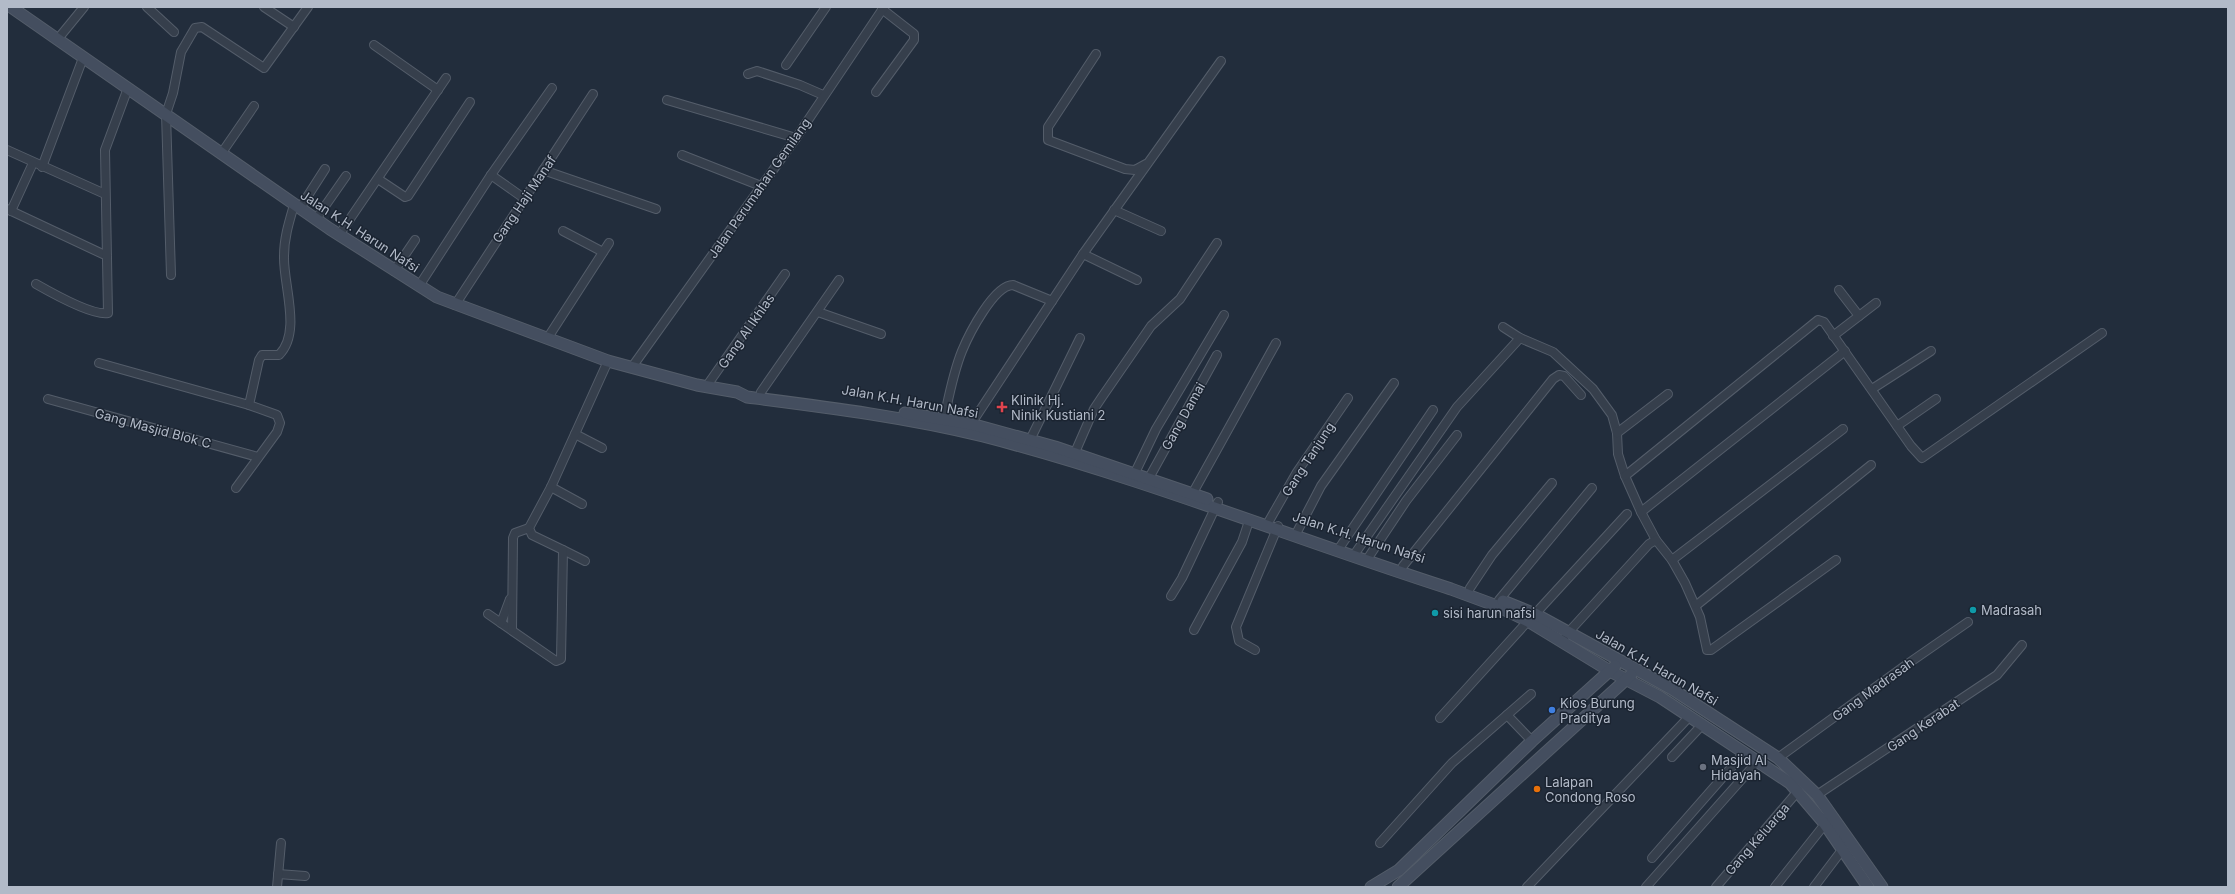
<svg xmlns="http://www.w3.org/2000/svg" width="2235" height="894" font-family="Inter,sans-serif">
  <style>
    .lines { fill: none; stroke-linecap: round; stroke-linejoin: round }
    .minor-casing { stroke: #545d6a; stroke-width: 10 }
    .secondary-casing { stroke: #545d6a; stroke-width: 13 }
    .minor { stroke: #363f4c; stroke-width: 8 }
    .secondary { stroke: #444e5f; stroke-width: 11 }
    .health-dot { fill: #e0444e; stroke: #1b2431; stroke-width: 1.5 }
    .culture-dot { fill: #0f9aa8; stroke: #1b2431; stroke-width: 1.5 }
    .shop-dot { fill: #3f7fe0; stroke: #1b2431; stroke-width: 1.5 }
    .worship-dot { fill: #6b7280; stroke: #1b2431; stroke-width: 1.5 }
    .food-dot { fill: #e8710a; stroke: #1b2431; stroke-width: 1.5 }
    .labels { text-anchor: middle; dominant-baseline: central; stroke-width: 3; stroke-linejoin: round; paint-order: stroke }
    .street-label { font-size: 13px; fill: #b2bac8; stroke: #1b2431 }
    .poi-label { font-size: 13px; fill: #b2bac8; stroke: #1b2431; text-anchor: start }
  </style>
  <rect width="100%" height="100%" fill="#222d3c"/>
  <g class="lines">
    <g class="minor-casing">
      <g id="minor">
        <polyline points="147,7 174,32"/>
        <polyline points="264,7 294,27"/>
        <polyline points="57,40 84,7"/>
        <polyline points="374,45 438,90"/>
        <polyline points="1096,54 1048,127 1048,140 1125,169 1135,170 1146,164"/>
        <polyline points="786,65 826,7"/>
        <polyline points="748,74 757,71 800,85 823,95"/>
        <polyline points="876,92 914,40 914,34 882,9"/>
        <polyline points="667,100 796,138"/>
        <polyline points="7,150 105,194"/>
        <polyline points="221,154 254,106"/>
        <polyline points="682,155 761,186"/>
        <polyline points="42,167 83,58"/>
        <polyline points="543,170 656,209"/>
        <polyline points="491,175 525,199"/>
        <polyline points="378,179 405,197 408,196 470,102"/>
        <polyline points="300,208 325,169"/>
        <polyline points="7,209 107,256"/>
        <polyline points="1114,210 1161,231"/>
        <polyline points="11,211 33,163"/>
        <polyline points="316,219 346,176"/>
        <polyline points="563,231 603,252"/>
        <polyline points="339,235 446,78"/>
        <polyline points="1083,254 1137,280"/>
        <polyline points="394,271 415,240"/>
        <polyline points="171,275 166,114 173,93 181,52 195,28 202,27 264,68 308,7"/>
        <path d="M36,284c14,8 57,32 72,29l-3,-163 23,-62"/>
        <polyline points="419,286 491,175 552,88"/>
        <polyline points="1839,290 1859,316"/>
        <polyline points="455,305 593,94"/>
        <polyline points="818,312 881,334"/>
        <polyline points="1503,327 1520,338 1553,352 1593,389 1612,415 1617,433 1618,454 1625,476 1641,512 1656,540 1672,560 1685,583 1700,617 1707,650 1711,650 1836,560"/>
        <polyline points="1833,336 1876,303"/>
        <polyline points="547,339 609,243"/>
        <polyline points="99,363 249,405"/>
        <polyline points="632,367 796,138 884,7"/>
        <polyline points="706,387 785,274"/>
        <polyline points="1872,389 1931,351"/>
        <polyline points="761,392 839,280"/>
        <polyline points="48,399 258,457"/>
        <path d="M944,419c5,-23 9,-46 18,-68 7,-17 32,-66 51,-66l39,16"/>
        <polyline points="971,424 1083,254 1221,61"/>
        <polyline points="1897,426 1936,399"/>
        <polyline points="1617,433 1668,394"/>
        <polyline points="575,434 602,448"/>
        <polyline points="1030,440 1080,338"/>
        <polyline points="1073,457 1094,409 1102,397 1151,326 1180,299 1217,243"/>
        <polyline points="1625,476 1818,320 1824,322 1911,446 1922,458 2102,333"/>
        <polyline points="1149,478 1217,355"/>
        <polyline points="1132,479 1156,429 1224,315"/>
        <polyline points="551,487 582,504"/>
        <path d="M236,488l41,-56 3,-9 -3,-8 -28,-10 10,-45 3,-5h17c23,-23 4,-70 5,-99 0,-18 5,-34 10,-51"/>
        <polyline points="1190,498 1276,343"/>
        <polyline points="1641,512 1845,351"/>
        <polyline points="1269,521 1297,472 1348,398"/>
        <polyline points="1297,532 1321,486 1394,383"/>
        <polyline points="1340,547 1433,410"/>
        <polyline points="563,550 585,561"/>
        <polyline points="1356,552 1457,407 1520,338"/>
        <polyline points="1672,560 1843,429"/>
        <polyline points="1366,561 1406,501 1457,435"/>
        <polyline points="1403,566 1553,379 1559,375 1564,376 1581,395"/>
        <polyline points="1470,588 1492,555 1552,483"/>
        <polyline points="1171,596 1182,578 1218,502"/>
        <polyline points="1499,600 1592,488"/>
        <polyline points="1695,604 1698,604 1871,465"/>
        <polyline points="488,614 556,661 561,659 563,550 532,535 529,528 551,487 608,361"/>
        <polyline points="1535,614 1627,514"/>
        <polyline points="501,623 510,599"/>
        <polyline points="512,630 513,538 515,533 529,528"/>
        <polyline points="1194,630 1242,542 1249,521"/>
        <polyline points="1566,635 1649,544 1656,540"/>
        <polyline points="1255,650 1239,641 1236,627 1278,526"/>
        <polyline points="1507,715 1532,741"/>
        <polyline points="1440,718 1528,621"/>
        <polyline points="1672,757 1702,725"/>
        <polyline points="1778,758 1906,665 1968,622"/>
        <polyline points="1817,795 1997,675 2022,645"/>
        <polyline points="1380,843 1452,763 1531,694"/>
        <polyline points="1652,858 1744,753"/>
        <polyline points="278,874 305,876"/>
        <polyline points="277,887 281,843"/>
        <polyline points="1527,887 1690,716"/>
        <polyline points="1646,887 1757,762"/>
        <polyline points="1716,887 1798,791"/>
        <polyline points="1775,887 1825,824"/>
        <polyline points="1814,887 1842,850"/>
      </g>
    </g>
    <g class="secondary-casing">
      <g id="secondary">
        <path d="M11,7l319,222 107,68 171,64 89,24 40,7 10,5c78,10 159,20 236,39 159,41 312,103 468,153l46,17 31,15 82,50 50,26 130,86 35,41 43,63"/>
        <polyline points="905,413 971,424 1055,447 1207,499"/>
        <polyline points="1503,601 1535,614 1672,689 1778,758 1817,795 1882,887"/>
        <polyline points="1371,887 1399,870 1532,741 1615,666"/>
        <polyline points="1398,887 1631,675"/>
      </g>
    </g>
    <use href="#minor" class="minor"/>
    <use href="#secondary" class="secondary"/>
  </g>
  <path class="health-dot" d="M1000 401h4v4h4v4h-4v4h-4v-4h-4v-4h4z"/>
  <g class="culture-dot">
    <circle cx="1973" cy="610" r="4"/>
    <circle cx="1435" cy="613" r="4"/>
  </g>
  <circle class="shop-dot" cx="1552" cy="710" r="4"/>
  <circle class="worship-dot" cx="1703" cy="767" r="4"/>
  <circle class="food-dot" cx="1537" cy="789" r="4"/>
  <g class="labels">
    <g class="street-label">
      <text transform="translate(759 188) rotate(-55)">Jalan Perumahan Gemilang</text>
      <text transform="translate(524 199) rotate(-56)">Gang Haji Manaf</text>
      <text transform="translate(360 231) rotate(33)">Jalan K.H. Harun Nafsi</text>
      <text transform="translate(746 331) rotate(-55)">Gang Al Ikhlas</text>
      <text transform="translate(910 401) rotate(10)">Jalan K.H. Harun Nafsi</text>
      <text transform="translate(1183 416) rotate(-61)">Gang Damai</text>
      <text transform="translate(153 428) rotate(15)">Gang Masjid Blok C</text>
      <text transform="translate(1308 459) rotate(-57)">Gang Tanjung</text>
      <text transform="translate(1359 537) rotate(18)">Jalan K.H. Harun Nafsi</text>
      <text transform="translate(1657 667) rotate(30)">Jalan K.H. Harun Nafsi</text>
      <text transform="translate(1873 689) rotate(-36)">Gang Madrasah</text>
      <text transform="translate(1923 725) rotate(-34)">Gang Kerabat</text>
      <text transform="translate(1757 839) rotate(-49)">Gang Keluarga</text>
    </g>
    <g class="poi-label">
      <text x="1011" y="400">Klinik Hj.<tspan x="1011" dy="15">Ninik Kustiani 2</tspan></text>
      <text x="1981" y="610">Madrasah</text>
      <text x="1443" y="613">sisi harun nafsi</text>
      <text x="1560" y="703">Kios Burung<tspan x="1560" dy="15">Praditya</tspan></text>
      <text x="1711" y="760">Masjid Al<tspan x="1711" dy="15">Hidayah</tspan></text>
      <text x="1545" y="782">Lalapan<tspan x="1545" dy="15">Condong Roso</tspan></text>
    </g>
  </g>
  <rect width="2235" height="894" fill="none" stroke="#b2bac8" stroke-width="16"/>
</svg>
